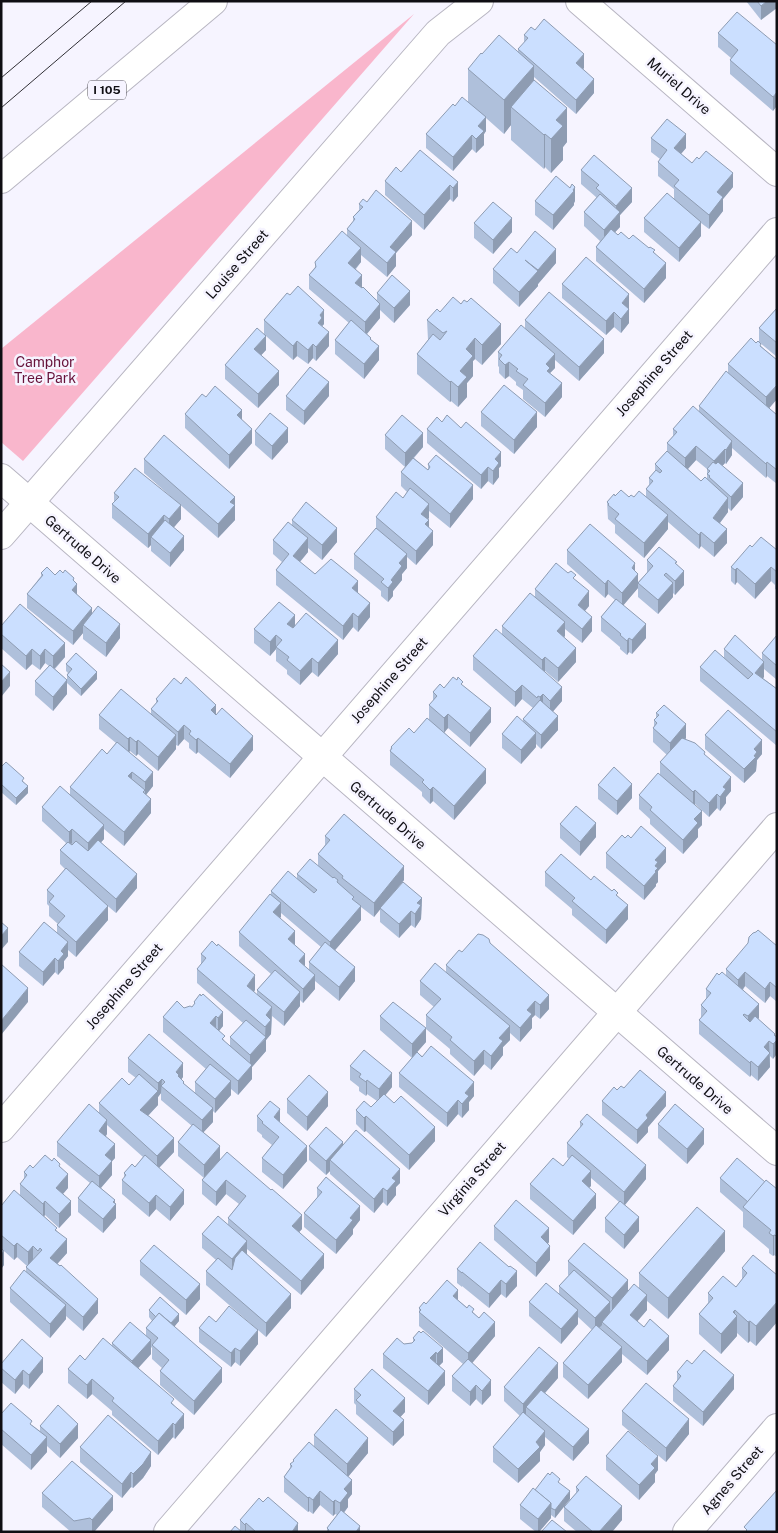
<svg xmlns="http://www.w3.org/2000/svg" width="778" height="1533" font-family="'Public Sans',sans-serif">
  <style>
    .green { fill: #f9b6cc }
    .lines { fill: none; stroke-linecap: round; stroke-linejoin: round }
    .minor-casing { stroke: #b8b6c2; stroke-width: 30 }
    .tertiary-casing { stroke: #b8b6c2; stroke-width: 30 }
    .motorway-casing { stroke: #b8b6c2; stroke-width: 30 }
    .minor { stroke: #fff; stroke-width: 28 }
    .tertiary { stroke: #fff; stroke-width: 28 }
    .motorway { stroke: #fff; stroke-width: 28 }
    .tram { stroke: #302f35; stroke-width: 1 }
    .wall { fill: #afc0db; fill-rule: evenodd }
    .shaded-wall { fill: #8e9cb2 }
    .building { fill: #cbdfff; stroke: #8e9cb2 }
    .labels { text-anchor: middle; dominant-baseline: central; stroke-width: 5; stroke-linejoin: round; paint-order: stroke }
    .shield { fill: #f6f4ff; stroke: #54535a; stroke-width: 1 }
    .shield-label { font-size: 12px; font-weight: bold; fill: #0f0e13 }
    .street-label { font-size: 14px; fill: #0f0e13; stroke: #f6f4ff }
    .park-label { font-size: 14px; fill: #67123a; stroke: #f6f4ff }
  </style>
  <rect width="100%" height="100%" fill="#f6f4ff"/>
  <polygon class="green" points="414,14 23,461 1,442 1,349"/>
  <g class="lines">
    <g class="minor-casing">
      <g id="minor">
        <polyline points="580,1 777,172"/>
        <polyline points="1,478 777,1151"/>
        <polyline points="1,535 438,33 479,1"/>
        <polyline points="1,1128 777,232"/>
        <polyline points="168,1532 777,827"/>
      </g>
    </g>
    <g class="tertiary-casing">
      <polyline id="tertiary" points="687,1532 777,1428"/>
    </g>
    <g class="motorway-casing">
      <polyline id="motorway" points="1,179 213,1"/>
    </g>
    <use href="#minor" class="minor"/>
    <use href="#tertiary" class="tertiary"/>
    <use href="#motorway" class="motorway"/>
    <g class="tram">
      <polyline points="1,78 92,1"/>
      <polyline points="1,108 126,1"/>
    </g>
  </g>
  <g class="wall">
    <polygon points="746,1 777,1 761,20"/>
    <polygon points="718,33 777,45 773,111 730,74 730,60 731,58 718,47"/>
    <polygon points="524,35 584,68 583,69 594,93 576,114 534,77 534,81 567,142 563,147 563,160 551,173 545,167 544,169 511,140 511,125 504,134 486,118 486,131 484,134 484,145 476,153 472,149 453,171 426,148 426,134 455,106 468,102 468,69 482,54 518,53 518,49 524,43"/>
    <polygon points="651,138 686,148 681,154 692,163 733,187 723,199 723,211 709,229 701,223 701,236 679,262 644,232 644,218 674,199 674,189 658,176 658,162 660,159 651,152"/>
    <polygon points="581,170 632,202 620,215 620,227 615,232 618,235 629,239 655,253 666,278 644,303 596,261 596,247 600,241 584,226 584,212 596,198 596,197 581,184"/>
    <polygon points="401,172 458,182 458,196 453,202 450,199 424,230 385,195 385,181"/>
    <polygon points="535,201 575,201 574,203 574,205 553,230 535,215"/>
    <polygon points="359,204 412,235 396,253 396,266 387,277 361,255 361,262 356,269 362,288 377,300 377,293 410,305 394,323 380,310 380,318 367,334 371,340 379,360 364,379 335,354 335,340 349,323 309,289 309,275 315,267 315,262 347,236 347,229 353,222 353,217 359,210"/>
    <polygon points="474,223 512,232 493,254 474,238"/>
    <polygon points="517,253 556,263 538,284 538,286 519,307 493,283 493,269"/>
    <polygon points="562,284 629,308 629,323 621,333 614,327 606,335 562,298"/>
    <polygon points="777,308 777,357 759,342 759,328"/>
    <polygon points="440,312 501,344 482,365 475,359 473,361 473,376 467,383 467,397 458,407 451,401 450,402 417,374 417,354 428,340 427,320"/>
    <polygon points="264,320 324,324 322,327 329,346 316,361 313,358 308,364 297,356 293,360 266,336 266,350 261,355 279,385 258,408 225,379 225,365 264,334"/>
    <polygon points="525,320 604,353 579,381 555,360 555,368 550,373 562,397 545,417 523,399 523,390 516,385 516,382 509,376 505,379 499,373 499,367 498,366 498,352 525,328"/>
    <path d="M761,346l16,14v39l-8,9 8,7v69l-10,-8 -1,2 -34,-30v7l-6,9 -1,-1 -3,3 21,31 -12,14 -3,-3v4l-8,11 7,20 -13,14 -13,-11 -2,3 -31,-27v7l-24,29 -29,-25v-8l-7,-6 -1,-17 8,-6 14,1h17v-8l3,-4v-7l6,-7v-7l12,-13v-8l6,-7v-7l26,-17v-6l29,-33v-9zM696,460l11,9v10l-6,2 -13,-12z"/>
    <polygon points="286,396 329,396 304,425 286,410"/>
    <polygon points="206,397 242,420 252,443 229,469 185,428 185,414"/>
    <polygon points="481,412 537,427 514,454 481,426"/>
    <polygon points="442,422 501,466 499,468 499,477 493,485 488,481 481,489 427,443 427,429"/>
    <polygon points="255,431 288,442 272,460 255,445"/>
    <polygon points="385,435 423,447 414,458 428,470 428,464 473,499 450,528 429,511 429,518 428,519 429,527 433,545 416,565 407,557 407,568 402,574 402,580 393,591 393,596 388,602 381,596 381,591 354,569 354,554 376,529 376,517 403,498 407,492 401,486 401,472 405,467 385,449"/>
    <polygon points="144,459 235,497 235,520 218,538 144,473"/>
    <polygon points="114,493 181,519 174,527 184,550 170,567 151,551 151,545 148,548 112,518 112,504 114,503"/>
    <polygon points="292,520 337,542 322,560 308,548 308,552 300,562 315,574 358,593 370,617 358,632 353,627 343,640 276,585 276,570 282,562 273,554 273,540 292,525"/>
    <polygon points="752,547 777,550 777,590 775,589 775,585 771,581 755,599 737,582 735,585 731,581 731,567"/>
    <polygon points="567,550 635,571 638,582 647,573 647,560 677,564 684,585 675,595 673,593 673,597 658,614 638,597 638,588 623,605 646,638 632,654 629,652 627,655 620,649 620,647 601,631 601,617 615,600 608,594 605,598 567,564"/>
    <polygon points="41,573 55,575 74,581 77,595 92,613 120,638 106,657 83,639 83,633 73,645 27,608 27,594 41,576"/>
    <polygon points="576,580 589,606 585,611 592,631 582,643 565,629 565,636 564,637 576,662 558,682 545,671 544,672 562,701 553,711 558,730 541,749 536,744 536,747 521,764 502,748 502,734 523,722 523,719 533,708 522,699 515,707 473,670 473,656 502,634 502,626 535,596 535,589"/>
    <polygon points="1,626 65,657 55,669 67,680 67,675 68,673 66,671 66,664 97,679 81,696 67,683 67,694 53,711 35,695 35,681 49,666 45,663 40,670 32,664 26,670 1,648"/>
    <polygon points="295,626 338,654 318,677 312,672 300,685 287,674 287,670 276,661 276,649 270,656 254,643 254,629"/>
    <polygon points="777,635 777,680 764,669 764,677 763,678 777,689 777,746 700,681 700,667 724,658 724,649 762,660 762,653"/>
    <polygon points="463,686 491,722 470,747 448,728 444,732 486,783 454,820 433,801 430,804 422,796 422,792 390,765 390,751 391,747 414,733 429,719 429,705 433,701 433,692 444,688"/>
    <polygon points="156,699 216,714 253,750 230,778 198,752 196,754 189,748 189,743 184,739 178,746 176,745 176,749 158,771 138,754 136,756 130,751 129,752 153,786 146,795 151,813 124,846 104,829 104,839 101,842 137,888 116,913 96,896 108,920 76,957 68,950 68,956 64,961 64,968 58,975 55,972 43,986 19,966 19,952 57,933 57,925 58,924 49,916 49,906 47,904 47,890 65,869 60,864 60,850 66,843 42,821 42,807 70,795 70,787 107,754 116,743 99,729 99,715 151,714 151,709 156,703"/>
    <polygon points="656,713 686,738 685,740 705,755 731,791 726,797 726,803 720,811 717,808 709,817 695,804 694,805 702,825 698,829 698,837 683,854 650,824 650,819 639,809 639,795 660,775 660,762 667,755 653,742 653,728 654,727 654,720 656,718"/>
    <polygon points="705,735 762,754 757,760 756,771 744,783 705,749"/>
    <polygon points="1,767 24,782 28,793 16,805 1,792"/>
    <polygon points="598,785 632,798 617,815 598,799"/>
    <polygon points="560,824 596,837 580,856 560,838"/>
    <path d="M325,836l79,44 -12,15 30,3 -1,21 -6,9 -4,-3 -12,13 -19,-16v-13l-6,8 -13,-10v13l-26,30 20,31 -16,20 -24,-20v8l-12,14 -3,-3v6l-16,20 -12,-10 -1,18 -5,6v11l-14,16v12l-14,16 -7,-6v6l-16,18 -2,-2v11l-10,10 17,28 82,69 -3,3 25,36 -23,27 -54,-46v6l44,53 -25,29 -60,-52v-14l10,-11 -14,-12v-14l26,-10v-6l11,-14 -13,-10 -10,12 -14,-12v-14l2,-2 -26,-22v-14l14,-16 -31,-26v-7l-3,4v8l-10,11 26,36 -15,16 25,36 -14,17 -14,-12 -7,8 -27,-23v-14l2,-2v-5l11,-6 8,-10 -36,-32v9l-1,2 9,22 -3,3v14l-11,13 14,15 1,15 -13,15 -25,-21v-14l12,-15 -33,-27v-14l42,-29v-10l30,-18 7,-7 -8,-6v-14l55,19 -2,2 3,5 11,9v-11l11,-13 -43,-37v-15l21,-9 8,-1 2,-2v-3l9,-8 20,32 -4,5 6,11 5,4v-9l13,-14 -46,-40v-14l4,-4v-11l54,36 -1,2 3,3v-5l14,-16 -32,-28v-14l32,-37v-4l26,-12v-5l21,-8v-12l7,-9zM281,913l40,34 -12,15v8l-4,-3 -10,-22 -15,-27z"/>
    <polygon points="625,838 666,862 658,871 658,882 656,884 656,886 644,900 606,868 606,853"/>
    <polygon points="545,872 591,880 618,896 628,919 606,944 572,915 572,909 545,886"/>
    <polygon points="777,921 777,937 776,936 776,922"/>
    <polygon points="490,943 549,1009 540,1019 535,1015 532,1018 532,1028 520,1042 510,1033 510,1040 503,1047 503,1055 491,1070 484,1064 474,1076 450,1054 450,1049 426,1029 426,1015 434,1007 420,995 420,981 446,972 446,965 462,952"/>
    <polygon points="777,946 777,1002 770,996 765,1003 745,986 743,990 759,1018 758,1019 775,1034 773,1059 770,1056 770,1067 758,1081 751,1075 750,1077 699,1034 699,1020 701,1018 701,1005 706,999 706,989 719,975 726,975 726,969"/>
    <polygon points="380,1016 426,1042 417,1052 474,1096 469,1102 469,1110 462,1118 458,1114 447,1127 399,1087 399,1073 412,1058 380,1030"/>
    <polygon points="350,1066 392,1087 385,1095 435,1141 409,1170 366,1131 364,1132 356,1124 356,1110 371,1107 377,1101 367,1094 366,1096 359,1091 359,1087 350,1080"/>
    <polygon points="624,1088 666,1106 648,1127 648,1132 637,1144 602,1115 602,1101 617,1090"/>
    <polygon points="287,1099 328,1106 307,1131 287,1113"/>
    <polygon points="257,1116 280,1122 307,1161 283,1189 262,1172 262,1158 272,1145 262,1137 262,1135 257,1131"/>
    <polygon points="580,1122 646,1179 625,1205 639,1231 624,1249 605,1232 605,1218 619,1202 591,1178 591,1186 589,1187 596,1208 573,1235 530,1199 530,1184 563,1166 569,1159 567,1157 567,1143 580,1128"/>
    <polygon points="658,1124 704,1144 687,1164 658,1138"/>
    <polygon points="343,1145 400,1183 396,1187 396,1195 387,1206 383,1202 374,1213 330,1174 330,1171 326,1175 309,1160 309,1146"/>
    <polygon points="52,1161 60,1167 68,1188 63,1194 71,1215 59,1228 45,1215 44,1216 57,1231 67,1253 57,1264 98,1313 83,1331 66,1316 66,1319 50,1338 10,1302 10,1288 26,1272 26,1267 27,1266 17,1257 14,1260 4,1251 4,1265 1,1269 1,1206 20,1196 20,1184 24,1180 24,1172"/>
    <polygon points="720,1178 765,1182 777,1189 777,1257 774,1255 773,1256 769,1253 769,1249 743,1227 743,1212 720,1192"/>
    <polygon points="317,1188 360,1220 353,1229 353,1234 336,1254 304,1227 304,1213 317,1198"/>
    <polygon points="494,1226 549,1242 548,1244 550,1260 536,1277 494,1240"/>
    <polygon points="725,1251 668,1319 647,1301 647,1310 637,1321 669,1350 647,1375 622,1354 622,1362 588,1399 563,1377 563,1363 592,1330 578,1317 578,1324 561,1344 529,1316 529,1302 559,1294 559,1286 569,1275 568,1275 568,1261 628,1292 639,1288 639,1273"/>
    <polygon points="140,1261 200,1299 186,1315 140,1275"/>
    <polygon points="509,1267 517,1286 506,1298 501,1294 489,1308 462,1286 462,1287 457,1283 457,1269"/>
    <polygon points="742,1268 777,1275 777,1322 756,1346 750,1341 748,1343 737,1333 737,1336 721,1354 699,1334 699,1314 708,1303 708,1293 736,1287 742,1279"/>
    <polygon points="458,1300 474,1313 495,1336 472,1363 491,1395 482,1405 476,1399 470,1406 452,1391 452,1376 463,1364 419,1326 419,1308 426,1304"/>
    <polygon points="149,1310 179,1321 174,1327 222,1382 194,1415 160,1385 160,1371 162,1368 152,1359 152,1348 151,1347 151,1354 138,1368 174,1405 184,1428 175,1439 173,1437 158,1455 112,1415 112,1411 92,1394 87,1399 68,1383 68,1369 112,1345 112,1343 146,1336 146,1328 152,1321 149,1317"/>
    <polygon points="216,1322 258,1344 240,1366 235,1362 231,1367 199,1342 199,1328"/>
    <polygon points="413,1338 443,1348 443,1362 439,1366 445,1385 428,1405 383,1368 383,1354 404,1344 412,1343 413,1342"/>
    <polygon points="1,1364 43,1372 29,1389 23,1384 15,1394 1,1382"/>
    <polygon points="692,1364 734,1389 703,1426 673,1401 673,1386 677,1381 677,1372"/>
    <polygon points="558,1378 545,1393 589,1443 573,1461 545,1437 545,1445 540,1452 540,1461 518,1483 493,1462 493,1447 520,1416 504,1401 504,1387"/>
    <polygon points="354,1389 405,1412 400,1417 404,1435 393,1446 356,1414 356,1405 354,1403"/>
    <polygon points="622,1411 689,1434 666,1462 622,1425"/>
    <polygon points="1,1414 32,1425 40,1431 40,1426 78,1438 60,1458 47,1446 47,1452 31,1470 1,1444"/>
    <polygon points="314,1435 368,1453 348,1477 352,1494 348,1499 348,1507 344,1513 360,1532 327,1532 327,1528 337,1515 335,1514 333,1516 320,1505 313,1514 309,1511 308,1512 284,1492 284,1477 290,1468 290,1464 293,1462 293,1460 314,1446"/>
    <polygon points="80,1447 151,1466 143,1478 133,1488 131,1487 122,1498 80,1462"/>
    <polygon points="606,1456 658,1470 655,1474 655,1482 639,1500 606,1470"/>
    <polygon points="560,1484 570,1499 555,1518 551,1515 551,1518 539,1532 536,1532 520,1519 520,1505 535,1490"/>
    <polygon points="576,1487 622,1520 612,1532 577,1532 564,1521 564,1507 576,1493"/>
    <polygon points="42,1493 113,1510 94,1532 71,1532 42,1507"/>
    <polygon points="263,1502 292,1532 230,1532 240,1530 240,1520"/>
  </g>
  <g class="shaded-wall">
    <polygon points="767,1 777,1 777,8 761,20 761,6"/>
    <polygon points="584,54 584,68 576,77 576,63"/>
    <polygon points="534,66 534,100 511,107 511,125 504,134 504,100"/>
    <polygon points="594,79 594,93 576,114 576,100"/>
    <polygon points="777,92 777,106 773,111 773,97"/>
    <polygon points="567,108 567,142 563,147 563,160 551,173 551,139 556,120"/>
    <polygon points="486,117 486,131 484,134 484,145 476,153 476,139 478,126"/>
    <polygon points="545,134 545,167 544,169 544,135"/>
    <polygon points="686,134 686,148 674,162 674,148"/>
    <polygon points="472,135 472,149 453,171 453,157"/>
    <polygon points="733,173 733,187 723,199 723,211 709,229 709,215 717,192"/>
    <polygon points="458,182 458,196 453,202 453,188"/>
    <polygon points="450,185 450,199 424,230 424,215"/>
    <polygon points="575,187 575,201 574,203 574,205 553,230 553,215"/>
    <polygon points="632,188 632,202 620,215 620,227 604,244 604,230 616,217 616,206"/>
    <polygon points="512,218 512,232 493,254 493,240"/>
    <polygon points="412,221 412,235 396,253 396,266 387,277 387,263 390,247"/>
    <polygon points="701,222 701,236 679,262 679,248"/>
    <polygon points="361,248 361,262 348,277 348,263"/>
    <polygon points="556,249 556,263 538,284 538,270"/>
    <polygon points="666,263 666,278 644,303 644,289"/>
    <polygon points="538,271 538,286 519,307 519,292"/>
    <polygon points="362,275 362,289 355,283"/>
    <polygon points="410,291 410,305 394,323 394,308"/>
    <polygon points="629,294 629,308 622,317 622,303"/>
    <polygon points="380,304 380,318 365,336 365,322"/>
    <polygon points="629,309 629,323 621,333 621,319"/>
    <polygon points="324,310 324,324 322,326 318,323 320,315"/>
    <polygon points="614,312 614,327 606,335 606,321"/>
    <polygon points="501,324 501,344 482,365 482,345"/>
    <polygon points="329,332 329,346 316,361 316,347"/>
    <polygon points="266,336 266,350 254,363 254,349"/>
    <polygon points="475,338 475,359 473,361 473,376 467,383 467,397 458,407 458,387 460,371 466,349"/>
    <polygon points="604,339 604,353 579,381 579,367"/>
    <polygon points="297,341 297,356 293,360 293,346"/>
    <polygon points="313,344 313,358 308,364 308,350"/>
    <polygon points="379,346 379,360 364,379 364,364"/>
    <polygon points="555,354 555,368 550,373 547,385 546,364"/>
    <polygon points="509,362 509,376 505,379 505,365"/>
    <polygon points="279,371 279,385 258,408 258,394"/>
    <polygon points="451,381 451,401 450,402 450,382"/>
    <polygon points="329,382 329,396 304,425 304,411"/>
    <polygon points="562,383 562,397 545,417 545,403"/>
    <polygon points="777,385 777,399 766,412 766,397"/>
    <polygon points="242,410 242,424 237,415"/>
    <polygon points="537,412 537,427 514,454 514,440"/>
    <polygon points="288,428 288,442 272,460 272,446"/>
    <polygon points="252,429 252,443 229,469 229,455"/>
    <polygon points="423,433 423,447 405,467 405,453"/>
    <polygon points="732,441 732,455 726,464 726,450"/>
    <polygon points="696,446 696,460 685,472 685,458"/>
    <polygon points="725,449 725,463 714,475 714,461"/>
    <polygon points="501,452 501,466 499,468 499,477 493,485 493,471 495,459"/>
    <polygon points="767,462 767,476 766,478 766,464"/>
    <polygon points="488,467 488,481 481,489 481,475"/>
    <polygon points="743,483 743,497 731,511 731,497"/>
    <polygon points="473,485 473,499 450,528 450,514"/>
    <polygon points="235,497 235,520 218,538 218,524 230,502"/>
    <polygon points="728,498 728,512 713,532 713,518"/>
    <polygon points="429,504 429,518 421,528 421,514"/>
    <polygon points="181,505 181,519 169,533 169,519"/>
    <polygon points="164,515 164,529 151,537 151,545 148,548 148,534"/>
    <polygon points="668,515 668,529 644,558 644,543"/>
    <polygon points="429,520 429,534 425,524"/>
    <polygon points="337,528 337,542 322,560 322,545"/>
    <polygon points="727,529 727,543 714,557 714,543"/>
    <polygon points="433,531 433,545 416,565 416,551"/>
    <polygon points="701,532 701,546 699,549 699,535"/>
    <polygon points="184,536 184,550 170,567 170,553"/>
    <polygon points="308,538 308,552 293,570 293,556"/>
    <polygon points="407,554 407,568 402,574 402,580 393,591 393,596 388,602 388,588 399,563"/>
    <polygon points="635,563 635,577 638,574 638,588 622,607 622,593 632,568"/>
    <polygon points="771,567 771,581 755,599 755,584"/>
    <polygon points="737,568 737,582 735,585 735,570"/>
    <polygon points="684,571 684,585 675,595 675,581"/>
    <polygon points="74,578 74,587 77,584 77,598 72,604 73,580"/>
    <polygon points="608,580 608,594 605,598 605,584"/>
    <polygon points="358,581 358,596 352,588"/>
    <polygon points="673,583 673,597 658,614 658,600"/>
    <polygon points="589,591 589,606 578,619 578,605"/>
    <polygon points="370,603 370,617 358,632 358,617"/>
    <polygon points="92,608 92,622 83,625 83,633 73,645 73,631"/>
    <polygon points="353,613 353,627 343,640 343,626"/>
    <polygon points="295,615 295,629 287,638 287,624"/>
    <polygon points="592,617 592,631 582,643 582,629"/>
    <polygon points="565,622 565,636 557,645 557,631"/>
    <polygon points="120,624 120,638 106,657 106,643"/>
    <polygon points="646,624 646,638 632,654 632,640"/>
    <polygon points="276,635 276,649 270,656 270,642"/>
    <polygon points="629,638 629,652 627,655 627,641"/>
    <polygon points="338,640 338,654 318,677 318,663"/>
    <polygon points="65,643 65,657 53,670 53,656"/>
    <polygon points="576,648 576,662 558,682 558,668"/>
    <polygon points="32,649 32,664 26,670 26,656"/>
    <polygon points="45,649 45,663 40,670 40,656"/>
    <polygon points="545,657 545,671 542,675 542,660"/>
    <polygon points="312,658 312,672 300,685 300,671"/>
    <polygon points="764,662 764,677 755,687 755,673"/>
    <polygon points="10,672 10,686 1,697 1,682"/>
    <polygon points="97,672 97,679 81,696 81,689"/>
    <polygon points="67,680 67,694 53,711 53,697"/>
    <polygon points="522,685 522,699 515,707 515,692"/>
    <polygon points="562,687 562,701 550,715 550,701"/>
    <polygon points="543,694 543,708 540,711 540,697"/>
    <polygon points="216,705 216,719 211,710"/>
    <polygon points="491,708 491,722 470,747 470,733"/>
    <polygon points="448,714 448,728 444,733 444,718"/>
    <polygon points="558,716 558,730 541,749 541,735"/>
    <polygon points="686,724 686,738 670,757 670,743"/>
    <polygon points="184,725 184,739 178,746 178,732"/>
    <polygon points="536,733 536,747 521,764 521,750"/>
    <polygon points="176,735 176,749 158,771 158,757"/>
    <polygon points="253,736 253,750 230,778 230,764"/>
    <polygon points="130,737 130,751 128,753 128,739"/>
    <polygon points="198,738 198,752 196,754 196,740"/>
    <polygon points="138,740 138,754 136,756 136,742"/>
    <polygon points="762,740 762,754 757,760 756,771 744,783 744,769 754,749"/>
    <polygon points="486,769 486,783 454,820 454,806"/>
    <polygon points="132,772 132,786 128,776"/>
    <polygon points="153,772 153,786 145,796 145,782"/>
    <polygon points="731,777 731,791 726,797 726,803 720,811 720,797 723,787"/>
    <polygon points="632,784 632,798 617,815 617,801"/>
    <polygon points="28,786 28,793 16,805 16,798"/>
    <polygon points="433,787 433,801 430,804 430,790"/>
    <polygon points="695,790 695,804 693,806 693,792"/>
    <polygon points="717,794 717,808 709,817 709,803"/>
    <polygon points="151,799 151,813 124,846 124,832"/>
    <polygon points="702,811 702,825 698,829 698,837 683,854 683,840 694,819"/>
    <polygon points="596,823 596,837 580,856 580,842"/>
    <polygon points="104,825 104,839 88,857 88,843"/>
    <polygon points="72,829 72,843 69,846 69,832"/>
    <polygon points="666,848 666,862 658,871 658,882 656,884 656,886 644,900 644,886 655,860"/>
    <polygon points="404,866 404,880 374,917 374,903"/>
    <polygon points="137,874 137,888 116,913 116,899"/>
    <polygon points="422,898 421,919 415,928 415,914 417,903"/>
    <polygon points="281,903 281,917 273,926 273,912"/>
    <polygon points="628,905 628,919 606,944 606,930"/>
    <polygon points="108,906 108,920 76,957 76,942"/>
    <polygon points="361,906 361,920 330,956 330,942"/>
    <polygon points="411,911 411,925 399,938 399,924"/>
    <polygon points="8,928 8,942 1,950 1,936"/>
    <polygon points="295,931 295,945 288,953 288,939"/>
    <polygon points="68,942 68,956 64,961 64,968 58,975 58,961 61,951"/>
    <polygon points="305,954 305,968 299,961"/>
    <polygon points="55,958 55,972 43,986 43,972"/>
    <polygon points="355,967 355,981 339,1001 339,987"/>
    <polygon points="745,972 745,986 738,995 738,980"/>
    <polygon points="255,975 255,990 247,1000 247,986"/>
    <polygon points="315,975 315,989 303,1003 303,989"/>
    <polygon points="770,982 770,996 765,1003 765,989"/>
    <polygon points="28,988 28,1002 1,1035 1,1021"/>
    <polygon points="300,992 300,1006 284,1026 284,1012"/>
    <polygon points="549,995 549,1009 540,1019 540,1005"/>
    <polygon points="535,1001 535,1015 532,1018 532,1028 520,1042 520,1028 527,1010"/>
    <polygon points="759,1004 759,1018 748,1031 748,1016"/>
    <polygon points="272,1007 271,1034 266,1040 266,1051 252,1067 252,1079 238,1095 238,1081 250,1067 250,1055 265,1039 266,1015"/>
    <polygon points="223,1012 223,1026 218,1032 218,1018"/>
    <polygon points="216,1016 216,1030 210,1023"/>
    <polygon points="510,1026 510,1040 503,1047 503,1055 491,1070 491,1056 499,1038"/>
    <polygon points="426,1028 426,1042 412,1058 412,1044"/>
    <polygon points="775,1034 775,1042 777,1040 777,1054 773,1059 773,1044 774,1035"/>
    <polygon points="769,1041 770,1067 758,1081 758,1067 764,1047"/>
    <polygon points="484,1050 484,1064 474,1076 474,1061"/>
    <polygon points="751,1061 751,1075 750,1077 750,1063"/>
    <polygon points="183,1063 183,1077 179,1083 176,1072"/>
    <polygon points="392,1073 392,1087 379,1103 379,1089"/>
    <polygon points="162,1079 161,1093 158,1097 158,1083"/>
    <polygon points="367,1080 367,1094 366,1096 366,1082"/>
    <polygon points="231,1081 231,1095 215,1113 215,1099"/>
    <polygon points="474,1082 474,1096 469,1102 469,1110 462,1118 462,1104 465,1093"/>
    <polygon points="158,1091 158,1105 140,1124 140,1110"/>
    <polygon points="328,1092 328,1106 307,1131 307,1117"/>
    <polygon points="666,1092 666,1106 648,1127 648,1132 637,1144 637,1130 646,1115"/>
    <polygon points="458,1100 458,1114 447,1127 447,1113"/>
    <polygon points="213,1108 213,1122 202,1134 202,1120"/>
    <polygon points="280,1109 280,1123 274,1117"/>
    <polygon points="366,1116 366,1131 364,1132 364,1118"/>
    <polygon points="107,1120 107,1134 99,1145 99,1131"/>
    <polygon points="435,1127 435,1141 409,1170 409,1155"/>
    <polygon points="704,1129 704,1144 687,1164 687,1149"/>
    <polygon points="174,1138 174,1152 157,1170 157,1156"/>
    <polygon points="343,1142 343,1156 330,1160 330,1171 326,1175 326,1161"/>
    <polygon points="115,1144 115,1158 105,1169 105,1155"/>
    <polygon points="220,1146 220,1160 204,1179 204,1165"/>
    <polygon points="307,1146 307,1161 283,1189 283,1175"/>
    <polygon points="112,1161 112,1175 99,1190 99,1176"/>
    <polygon points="646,1165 646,1179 624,1206 624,1192"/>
    <polygon points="400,1169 400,1183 396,1187 396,1195 387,1206 387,1191 392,1178"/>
    <polygon points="591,1171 591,1186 582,1195 582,1181"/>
    <polygon points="68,1174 68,1188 56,1202 56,1188"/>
    <polygon points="226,1180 226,1194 216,1206 216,1192"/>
    <polygon points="383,1188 383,1202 374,1213 374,1199"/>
    <polygon points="184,1190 184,1204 170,1221 170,1207"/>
    <polygon points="596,1194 596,1208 573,1235 573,1221"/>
    <polygon points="156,1195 156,1209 149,1217 149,1203"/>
    <polygon points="115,1200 115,1205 116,1204 116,1218 103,1233 103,1219"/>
    <polygon points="45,1201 45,1215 43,1218 43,1204"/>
    <polygon points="71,1201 71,1215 59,1228 59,1214"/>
    <polygon points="360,1206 360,1220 353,1229 353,1234 336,1254 336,1240 350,1218"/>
    <polygon points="302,1215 302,1229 292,1240 292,1226"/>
    <polygon points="639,1217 639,1231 624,1249 624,1235"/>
    <polygon points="549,1228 549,1242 541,1252 541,1237"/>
    <polygon points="725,1231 725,1251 668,1319 668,1298"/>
    <polygon points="774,1235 774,1255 773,1256 773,1236"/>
    <polygon points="67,1239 67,1253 50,1272 50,1258"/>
    <polygon points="247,1241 247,1255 232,1273 232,1259"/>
    <polygon points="17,1243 17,1257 14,1260 14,1246"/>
    <polygon points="33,1246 33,1260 28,1266 28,1252"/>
    <polygon points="550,1246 550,1260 536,1277 536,1263"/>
    <polygon points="4,1251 4,1265 1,1269 1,1255"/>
    <polygon points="324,1254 324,1268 301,1295 301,1281"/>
    <polygon points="517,1271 517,1286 506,1298 506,1284"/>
    <polygon points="501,1280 501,1294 489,1308 489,1294"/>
    <polygon points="628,1280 628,1294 612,1312 612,1298"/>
    <polygon points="200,1284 200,1299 186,1315 186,1300"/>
    <polygon points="458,1290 458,1304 453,1296"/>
    <polygon points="291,1294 291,1308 266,1337 266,1323"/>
    <polygon points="647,1295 647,1310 630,1330 630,1315"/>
    <polygon points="98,1299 98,1313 83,1331 83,1317"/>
    <polygon points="610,1302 610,1316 602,1322 602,1325 595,1332 595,1318"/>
    <polygon points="777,1302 777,1322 756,1346 756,1326"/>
    <polygon points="66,1305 66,1319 50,1338 50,1324"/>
    <polygon points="578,1310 578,1324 561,1344 561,1329"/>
    <polygon points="735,1310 735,1318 737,1316 737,1336 721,1354 721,1334"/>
    <polygon points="179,1314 179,1321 168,1334 168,1327"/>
    <polygon points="750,1321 750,1341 748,1343 748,1322"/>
    <polygon points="495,1322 495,1336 468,1368 468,1353"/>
    <polygon points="258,1330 258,1344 240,1366 240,1351"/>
    <polygon points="669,1336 669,1350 647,1375 647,1361"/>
    <polygon points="151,1340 151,1354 132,1375 132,1361"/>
    <polygon points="622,1347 622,1362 588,1399 588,1385"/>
    <polygon points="235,1348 235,1362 231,1367 231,1353"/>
    <polygon points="443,1348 443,1362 437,1368 437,1354"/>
    <polygon points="436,1352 436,1366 430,1358"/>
    <polygon points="43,1358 43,1372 29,1389 29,1375"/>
    <polygon points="558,1363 558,1378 530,1410 526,1407 526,1414 523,1418 523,1404"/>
    <polygon points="222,1368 222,1382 194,1415 194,1401"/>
    <polygon points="23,1370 23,1384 15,1394 15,1380"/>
    <polygon points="445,1371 445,1385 428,1405 428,1391"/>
    <polygon points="734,1375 734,1389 703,1426 703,1412"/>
    <polygon points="92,1379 92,1394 87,1399 87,1385"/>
    <polygon points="491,1380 491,1395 482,1405 482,1391"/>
    <polygon points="476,1385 476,1399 470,1406 470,1392"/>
    <polygon points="405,1398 405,1412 393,1425 393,1411"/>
    <polygon points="184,1414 184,1428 175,1439 175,1425"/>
    <polygon points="689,1419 689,1434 666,1462 666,1448"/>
    <polygon points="404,1420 404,1435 393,1446 393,1432"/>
    <polygon points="173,1423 173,1437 158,1455 158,1441"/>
    <polygon points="78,1424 78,1438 60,1458 60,1444"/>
    <polygon points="589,1429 589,1443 573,1461 573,1447"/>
    <polygon points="545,1431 545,1445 540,1452 540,1461 518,1483 518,1469 536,1442"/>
    <polygon points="47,1437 47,1452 31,1470 31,1455"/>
    <polygon points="368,1438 368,1453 347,1478 347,1464"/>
    <polygon points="151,1452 151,1466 143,1478 133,1488 133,1474"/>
    <polygon points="658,1456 658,1470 655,1474 655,1482 639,1500 639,1485 651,1464"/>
    <polygon points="131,1472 131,1487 122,1498 122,1484"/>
    <polygon points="352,1480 352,1494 348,1499 348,1507 340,1517 340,1503 344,1489"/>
    <polygon points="320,1491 320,1505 313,1514 313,1500"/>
    <polygon points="570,1491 570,1499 555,1518 555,1510"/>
    <polygon points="113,1496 113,1510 94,1532 92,1532 92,1520"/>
    <polygon points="309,1497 309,1511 308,1512 308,1498"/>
    <polygon points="335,1500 335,1514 333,1516 333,1502"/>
    <polygon points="551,1503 551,1518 539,1532 538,1532 538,1519"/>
    <polygon points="622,1506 622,1520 612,1532 599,1532"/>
    <polygon points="246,1523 246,1532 245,1532 245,1525"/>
    <polygon points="298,1523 298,1532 292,1532"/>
    <polygon points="360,1526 360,1532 356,1532"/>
  </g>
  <g class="building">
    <polygon points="757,1 767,1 761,6"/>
    <polygon points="737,12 777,45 777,92 773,97 730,60 738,50 718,33"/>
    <polygon points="544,19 584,54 576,63 594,79 576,100 518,49 528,38 524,35 531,27 535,30"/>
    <polygon points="499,35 534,66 504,100 468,69 481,53 482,54"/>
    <polygon points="534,80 567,108 556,120 563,126 551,139 545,134 544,135 511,107"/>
    <polygon points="462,97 486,117 478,126 484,131 476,139 472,135 453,157 426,134 453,104 455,106"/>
    <polygon points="667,119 686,134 674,148 692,163 697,157 699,159 706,151 733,173 717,192 723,197 709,215 674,186 679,180 658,162 667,150 651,138"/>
    <polygon points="420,150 458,182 453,188 450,185 424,215 385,181 396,167 401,172"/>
    <polygon points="594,155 632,188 616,206 596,188 599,185 581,170"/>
    <polygon points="556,176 570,188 572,184 575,187 573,190 574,191 553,215 535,201"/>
    <polygon points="376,190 412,221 390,247 396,252 387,263 347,229 355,219 353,217 363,207 359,204 363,199 367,202"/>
    <polygon points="667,193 701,222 679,248 644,218"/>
    <polygon points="600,194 620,212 604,230 584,212"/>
    <polygon points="493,202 512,218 493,240 474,223"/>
    <polygon points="611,229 618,235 621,232 629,239 633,235 649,248 650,247 655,250 653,252 666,263 644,289 596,247"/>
    <polygon points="342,231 361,248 348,263 362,275 355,283 362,288 363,287 380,304 365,322 309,275 316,267 315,262"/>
    <polygon points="535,231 556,249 538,270 525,260 538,271 519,292 493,269 511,248 517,253"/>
    <polygon points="586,257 629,294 622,303 629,309 621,319 614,312 606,321 562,284"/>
    <polygon points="392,275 410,291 394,308 377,293"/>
    <polygon points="298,286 324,310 320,315 322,318 318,323 329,332 316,347 313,344 308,350 297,341 293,346 264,320 287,293 290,295"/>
    <polygon points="549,292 604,339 579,367 525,320"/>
    <polygon points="453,297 461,304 464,300 467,302 471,298 501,324 482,345 475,338 466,349 473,356 460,371 467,377 458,387 451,381 450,382 417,354 433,334 440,340 447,331 443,333 427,320 437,309 440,312"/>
    <polygon points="777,308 777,343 759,328"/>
    <polygon points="351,320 371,338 370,339 379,346 364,364 335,340"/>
    <polygon points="521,325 555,354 546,364 550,368 547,371 562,383 545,403 523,385 528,379 516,371 518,369 509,362 505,365 499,359 502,355 498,352"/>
    <polygon points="257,328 266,336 254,349 279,371 258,394 225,365"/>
    <polygon points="751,338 756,343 758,341 761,344 760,346 777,360 777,385 766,397 728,364"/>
    <polygon points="310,367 329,382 304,411 286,396"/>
    <polygon points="726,371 777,415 777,470 767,462 766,464 699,406"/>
    <polygon points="504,385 537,412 514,440 481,412"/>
    <polygon points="215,386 242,410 237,415 252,429 229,455 185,414 202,394 206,397"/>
    <polygon points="693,406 732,441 726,450 725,449 714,461 696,446 685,458 667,443 677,432 673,429"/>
    <polygon points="270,413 288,428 272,446 255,431"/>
    <polygon points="402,415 423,433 405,453 385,435"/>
    <polygon points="447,415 461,428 466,422 501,452 495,459 499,463 493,471 488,467 481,475 427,429 437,417 442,422"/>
    <polygon points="164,435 235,497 230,502 235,505 218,524 144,459"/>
    <polygon points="667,451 701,481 705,477 728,498 713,518 727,529 714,543 701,532 699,535 646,489 653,481 649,478 656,470 660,473 662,471 655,464"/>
    <polygon points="436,455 473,485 450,514 401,472 413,458 428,470 430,467 428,464"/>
    <polygon points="713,462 716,464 718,462 743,483 731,497 709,477 710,476 707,474 710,471 707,469"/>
    <polygon points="135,468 181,505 169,519 164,515 148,534 112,504 119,497 114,493"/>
    <polygon points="410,488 429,504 421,514 429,520 425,524 433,531 416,551 376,517 396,492 403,498"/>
    <polygon points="621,490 629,497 631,495 634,497 639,491 668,515 644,543 615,519 619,514 608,505 609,504 607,502 614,494 615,496"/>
    <polygon points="306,502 337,528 322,545 292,520"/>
    <polygon points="165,520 184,536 170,553 151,537"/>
    <polygon points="288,522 308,538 293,556 315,574 331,559 358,581 352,588 370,603 358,617 353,613 343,626 276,570 289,554 273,540"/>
    <polygon points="590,524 635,563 632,568 638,574 622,593 608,580 605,584 567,550"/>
    <polygon points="376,528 407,554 399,563 402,566 391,580 393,582 388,588 381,582 384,579 354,554"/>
    <polygon points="761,537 777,550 777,572 771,567 755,584 737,568 735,570 731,567 750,545 752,547"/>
    <polygon points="659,547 677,562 675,563 684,571 675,581 666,573 664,575 673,583 658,600 638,583 653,566 647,560"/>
    <polygon points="556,563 568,573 571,571 576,575 573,578 589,591 578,605 592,617 582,629 535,589"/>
    <polygon points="47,567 55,575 60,570 63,573 65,570 74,578 73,580 77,584 72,590 92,608 73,631 27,594 43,575 41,573"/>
    <polygon points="530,593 565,622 557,631 576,648 558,668 545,657 542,660 502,626"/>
    <polygon points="616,599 646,624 632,640 629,638 627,641 620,635 621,634 601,617"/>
    <polygon points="279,602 295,615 287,624 293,628 306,613 338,640 318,663 312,658 300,671 287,660 289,657 276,647 282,640 276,635 270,642 254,629"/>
    <polygon points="20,604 65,643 53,656 45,649 40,656 32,649 26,656 1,634 1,626"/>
    <polygon points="98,606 120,624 106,643 83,625"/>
    <polygon points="496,629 562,687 550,701 543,694 540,697 538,696 537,698 522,685 515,692 473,656"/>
    <polygon points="735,635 764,662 755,673 777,689 777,732 700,667 715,650 748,679 753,674 724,649"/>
    <polygon points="777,635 777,666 762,653"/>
    <polygon points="76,653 97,672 81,689 67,675 72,669 66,664"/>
    <polygon points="1,664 10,672 1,682"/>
    <polygon points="50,665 67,680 53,697 35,681"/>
    <polygon points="186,677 216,705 211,710 216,715 222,708 253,736 230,764 198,738 196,740 189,734 191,731 184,725 178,732 151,709 158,701 156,699 174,678 181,684"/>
    <polygon points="453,677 457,680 458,677 463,682 461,684 491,708 470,733 448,714 444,718 429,705 437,696 433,692 440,684 444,688"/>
    <polygon points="121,689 176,735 158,757 138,740 136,742 130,737 128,739 99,715"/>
    <polygon points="540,700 558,716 541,735 523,719"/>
    <polygon points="664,705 686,724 670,743 653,728 657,723 654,720 659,715 656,713"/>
    <polygon points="728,710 762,740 754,749 757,752 754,756 756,757 744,769 705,735"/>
    <polygon points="517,716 536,733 521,750 502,734"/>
    <polygon points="427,718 486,769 454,806 433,787 430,790 422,782 424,780 390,751 392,748 391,747 409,728 414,733"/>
    <polygon points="682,738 695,743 705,752 704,754 731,777 723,787 726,789 720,797 717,794 709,803 695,790 693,792 660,762"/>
    <polygon points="117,742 153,772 145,782 132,772 128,776 145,790 143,792 151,799 124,832 70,787 102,749 107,754"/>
    <polygon points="6,762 24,778 22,781 28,786 16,798 1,784 1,767"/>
    <polygon points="614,767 632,784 617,801 598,785"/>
    <polygon points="658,773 702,811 694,819 698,823 683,840 650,810 652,807 639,795"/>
    <polygon points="60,786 104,825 88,843 72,829 69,832 42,807"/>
    <polygon points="576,806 596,823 580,842 560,824"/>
    <polygon points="344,814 404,866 374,903 342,878 343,876 318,854 330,840 325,836"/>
    <polygon points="641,826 666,848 655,860 658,862 655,866 658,868 655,871 656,872 644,886 606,853 622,835 625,838 628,835 631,838"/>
    <polygon points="98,840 137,874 116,899 60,850 68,842 72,845 76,841 88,851"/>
    <polygon points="561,854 591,880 594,876 612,891 614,889 618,893 616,895 628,905 606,930 572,901 575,898 545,872"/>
    <polygon points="310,859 333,878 334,877 338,880 337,882 354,897 352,899 361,906 330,942 271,891 288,871 314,893 317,890 297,874"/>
    <polygon points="66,868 108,906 76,942 57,925 65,916 49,902 54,896 47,890"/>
    <polygon points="403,882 422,898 417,903 421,905 415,914 411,911 399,924 380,908"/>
    <polygon points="270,894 281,903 273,912 295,931 288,939 305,954 299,961 315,975 303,989 239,932"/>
    <polygon points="1,922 8,928 1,936"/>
    <polygon points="44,922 68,942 61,951 64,954 58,961 55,958 43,972 19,952"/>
    <polygon points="758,930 777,946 777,988 770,982 765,989 745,972 738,980 726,969 748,943 749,937 753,933 756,932"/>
    <polygon points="478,934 483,935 489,939 490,943 549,995 540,1005 535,1001 527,1010 532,1014 520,1028 446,965 459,950 462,952"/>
    <polygon points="212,941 217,946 218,944 255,975 247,986 272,1007 266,1015 271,1020 265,1027 197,969 206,958 201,954"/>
    <polygon points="325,942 355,967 339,987 309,962"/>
    <polygon points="435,963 510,1026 499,1038 503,1041 491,1056 484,1050 474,1061 450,1040 452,1037 426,1015 441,999 420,981"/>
    <polygon points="1,964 28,988 1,1021"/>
    <polygon points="275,970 300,992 284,1012 257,990"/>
    <polygon points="722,972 759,1004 748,1016 744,1014 743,1015 750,1022 755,1016 775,1034 774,1035 777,1037 777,1040 773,1044 769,1041 764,1047 770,1053 758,1067 751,1061 750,1063 699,1020 707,1011 701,1005 711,993 706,989 717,973 719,975"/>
    <polygon points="200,994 201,996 203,994 223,1012 218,1018 216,1016 210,1023 225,1036 222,1039 252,1065 238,1081 163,1017 177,1001 184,1008 190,1006 192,1007 195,1003 194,1002"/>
    <polygon points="393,1002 426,1028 412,1044 380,1016"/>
    <polygon points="246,1020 266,1037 250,1055 230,1037"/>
    <polygon points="149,1034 183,1063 176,1072 179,1075 178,1076 184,1082 183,1083 213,1108 202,1120 161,1086 165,1082 162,1079 158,1083 128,1058"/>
    <polygon points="431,1046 474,1082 465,1093 469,1096 462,1104 458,1100 447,1113 399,1073 417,1052 422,1057"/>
    <polygon points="364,1050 392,1073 379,1089 367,1080 366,1082 359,1077 361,1074 350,1066"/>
    <polygon points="210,1064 231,1081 215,1099 195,1082"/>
    <polygon points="640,1070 666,1092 646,1115 648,1118 637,1130 602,1101 614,1087 617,1090 621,1086 624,1088"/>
    <polygon points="139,1074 158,1091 140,1110 150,1117 174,1138 157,1156 99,1103 122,1078 129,1085"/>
    <polygon points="309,1075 328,1092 307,1117 287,1099"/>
    <polygon points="384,1094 394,1103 401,1096 435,1127 409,1155 366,1116 364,1118 356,1110 364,1101 371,1107"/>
    <polygon points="270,1101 280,1109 274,1117 307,1146 283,1175 262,1158 279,1137 262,1123 263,1122 257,1116"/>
    <polygon points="89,1104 107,1120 99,1131 115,1144 105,1155 112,1161 99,1176 57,1142"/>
    <polygon points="675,1104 704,1129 687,1149 658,1124"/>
    <polygon points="587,1114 646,1165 624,1192 567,1143 583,1124 580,1122"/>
    <polygon points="193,1124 220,1146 204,1165 178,1142"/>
    <polygon points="326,1127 343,1142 326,1161 309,1146"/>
    <polygon points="356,1130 400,1169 392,1178 396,1181 387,1191 383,1188 374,1199 330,1160"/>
    <polygon points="227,1152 271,1190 272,1189 302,1215 292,1226 324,1254 301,1281 228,1218 246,1196 226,1180 216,1192 202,1180"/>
    <polygon points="45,1155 52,1161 54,1158 60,1164 59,1166 68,1174 56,1188 71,1201 59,1214 45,1201 43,1204 20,1184 27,1175 24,1172 30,1165 33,1168"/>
    <polygon points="145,1155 184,1190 170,1207 156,1195 149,1203 122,1180 126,1175 124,1173 132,1164 135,1167"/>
    <polygon points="572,1155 591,1171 582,1181 596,1194 573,1221 530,1184 553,1158 563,1166"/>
    <polygon points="737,1158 765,1182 748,1202 720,1178"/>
    <polygon points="326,1177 360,1206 350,1218 353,1220 336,1240 304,1213 322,1192 317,1188"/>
    <polygon points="766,1180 777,1189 777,1236 774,1235 773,1236 769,1233 771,1230 743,1207"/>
    <polygon points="92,1181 115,1200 113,1202 116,1204 103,1219 78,1198"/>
    <polygon points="14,1190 57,1228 55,1230 67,1239 50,1258 60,1266 61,1265 98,1299 83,1317 26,1267 42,1250 40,1248 38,1251 33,1246 28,1252 17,1243 14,1246 1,1235 1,1206"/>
    <polygon points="516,1200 549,1228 541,1237 550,1246 536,1263 494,1226"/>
    <polygon points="620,1201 639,1217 624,1235 605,1218"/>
    <polygon points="697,1207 725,1231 668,1298 639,1273"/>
    <polygon points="218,1216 247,1241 232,1259 202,1234"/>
    <polygon points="480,1242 509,1267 510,1266 517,1271 506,1284 501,1280 489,1294 462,1272 462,1273 457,1269"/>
    <polygon points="584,1243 628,1280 612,1298 568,1261"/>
    <polygon points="154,1245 200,1284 186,1300 140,1261"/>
    <polygon points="1,1248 4,1251 1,1255"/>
    <polygon points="242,1250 291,1294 266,1323 206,1271 218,1258 232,1270 235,1258"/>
    <polygon points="753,1255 777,1275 777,1302 756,1326 750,1321 748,1322 735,1310 733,1312 737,1316 721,1334 699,1314 713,1298 708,1293 723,1276 736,1287 747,1273 742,1268"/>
    <polygon points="24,1270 66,1305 50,1324 10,1288"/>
    <polygon points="574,1270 610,1302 595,1318 559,1286"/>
    <polygon points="447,1280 458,1290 453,1296 467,1308 469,1305 474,1309 472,1312 479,1318 484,1312 495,1322 468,1353 419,1312 421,1310 419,1308 424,1302 426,1304"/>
    <polygon points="546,1283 578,1310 561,1329 529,1302"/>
    <polygon points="634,1284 647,1295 630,1315 644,1327 650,1319 669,1336 647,1361 602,1322"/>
    <polygon points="160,1297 179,1314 171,1323 159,1313 156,1317 149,1310"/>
    <polygon points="229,1306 258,1330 240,1351 235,1348 231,1353 199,1328 209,1316 216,1322"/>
    <polygon points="159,1313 222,1368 194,1401 160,1371 169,1360 152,1345 158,1338 146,1328"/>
    <polygon points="130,1322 151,1340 132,1361 112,1343"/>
    <polygon points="596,1325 622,1347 588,1385 563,1363"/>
    <polygon points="419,1331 421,1333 423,1331 443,1348 437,1354 436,1352 430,1358 445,1371 428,1391 383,1354 397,1338 404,1344 412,1343 415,1340 413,1338"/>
    <polygon points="103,1338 174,1399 171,1403 184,1414 175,1425 173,1423 158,1441 112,1401 114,1398 92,1379 87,1385 68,1369 80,1355 85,1360"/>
    <polygon points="22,1339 43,1358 29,1375 23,1370 15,1380 1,1368 1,1364"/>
    <polygon points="539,1347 558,1363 523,1404 504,1387"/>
    <polygon points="704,1350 734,1375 703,1412 673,1386 681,1376 677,1372 687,1360 692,1364"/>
    <polygon points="468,1359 491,1380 482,1391 476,1385 470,1392 452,1376"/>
    <polygon points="372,1369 405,1398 393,1411 404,1420 393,1432 356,1400 361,1395 354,1389"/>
    <polygon points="646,1383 689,1419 666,1448 622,1411"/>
    <polygon points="541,1390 589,1429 573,1447 526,1407"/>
    <polygon points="11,1403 32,1421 30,1424 47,1437 31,1455 1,1429 1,1414"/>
    <polygon points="58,1405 78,1424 60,1444 40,1426"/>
    <polygon points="336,1409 368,1438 347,1464 314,1435"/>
    <polygon points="523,1412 545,1431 536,1442 540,1447 518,1469 493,1447"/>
    <polygon points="108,1415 151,1452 143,1464 133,1474 131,1472 122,1484 80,1447"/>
    <polygon points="628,1431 658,1456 651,1464 655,1468 639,1485 606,1456"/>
    <polygon points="309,1442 352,1480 344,1489 348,1493 340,1503 335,1500 333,1502 320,1491 313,1500 309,1497 308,1498 284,1477 292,1466 290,1464 294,1461 293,1460"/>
    <polygon points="72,1461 113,1496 92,1520 90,1518 74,1521 42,1493"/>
    <polygon points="552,1472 560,1479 558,1482 570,1491 555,1510 551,1508 551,1503 535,1490 548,1473 550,1475"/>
    <polygon points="586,1476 622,1506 599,1532 593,1532 564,1507 579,1490 576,1487"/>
    <polygon points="533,1488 551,1503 538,1519 520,1505"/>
    <polygon points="777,1490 777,1532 745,1532 747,1530 744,1527"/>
    <polygon points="268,1497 298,1523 292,1532 256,1532 246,1523 245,1525 240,1520 259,1498 263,1502"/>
    <polygon points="341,1510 360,1526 356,1532 328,1532 329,1530 327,1528"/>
    <polygon points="552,1520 567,1532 541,1532"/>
    <polygon points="235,1526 242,1532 230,1532"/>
  </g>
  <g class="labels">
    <rect class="shield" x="88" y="80.5" width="38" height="19" rx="4"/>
    <g class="shield-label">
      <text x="107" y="90">I 105</text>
    </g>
    <g class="street-label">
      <text transform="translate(679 86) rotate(41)">Muriel Drive</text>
      <text transform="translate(237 264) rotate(-49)">Louise Street</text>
      <text transform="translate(654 373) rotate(-49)">Josephine Street</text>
      <text transform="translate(83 549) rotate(41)">Gertrude Drive</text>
      <text transform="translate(389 680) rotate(-49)">Josephine Street</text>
      <text transform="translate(388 815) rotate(41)">Gertrude Drive</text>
      <text transform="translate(124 986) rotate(-49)">Josephine Street</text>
      <text transform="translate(695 1080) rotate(41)">Gertrude Drive</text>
      <text transform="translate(472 1179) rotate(-49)">Virginia Street</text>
      <text transform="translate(732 1480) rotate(-49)">Agnes Street</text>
    </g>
    <g class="park-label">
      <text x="45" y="362">Camphor<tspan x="45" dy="16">Tree Park</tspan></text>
    </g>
  </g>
  <rect width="778" height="1533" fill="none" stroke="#0f0e13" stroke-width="5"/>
</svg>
